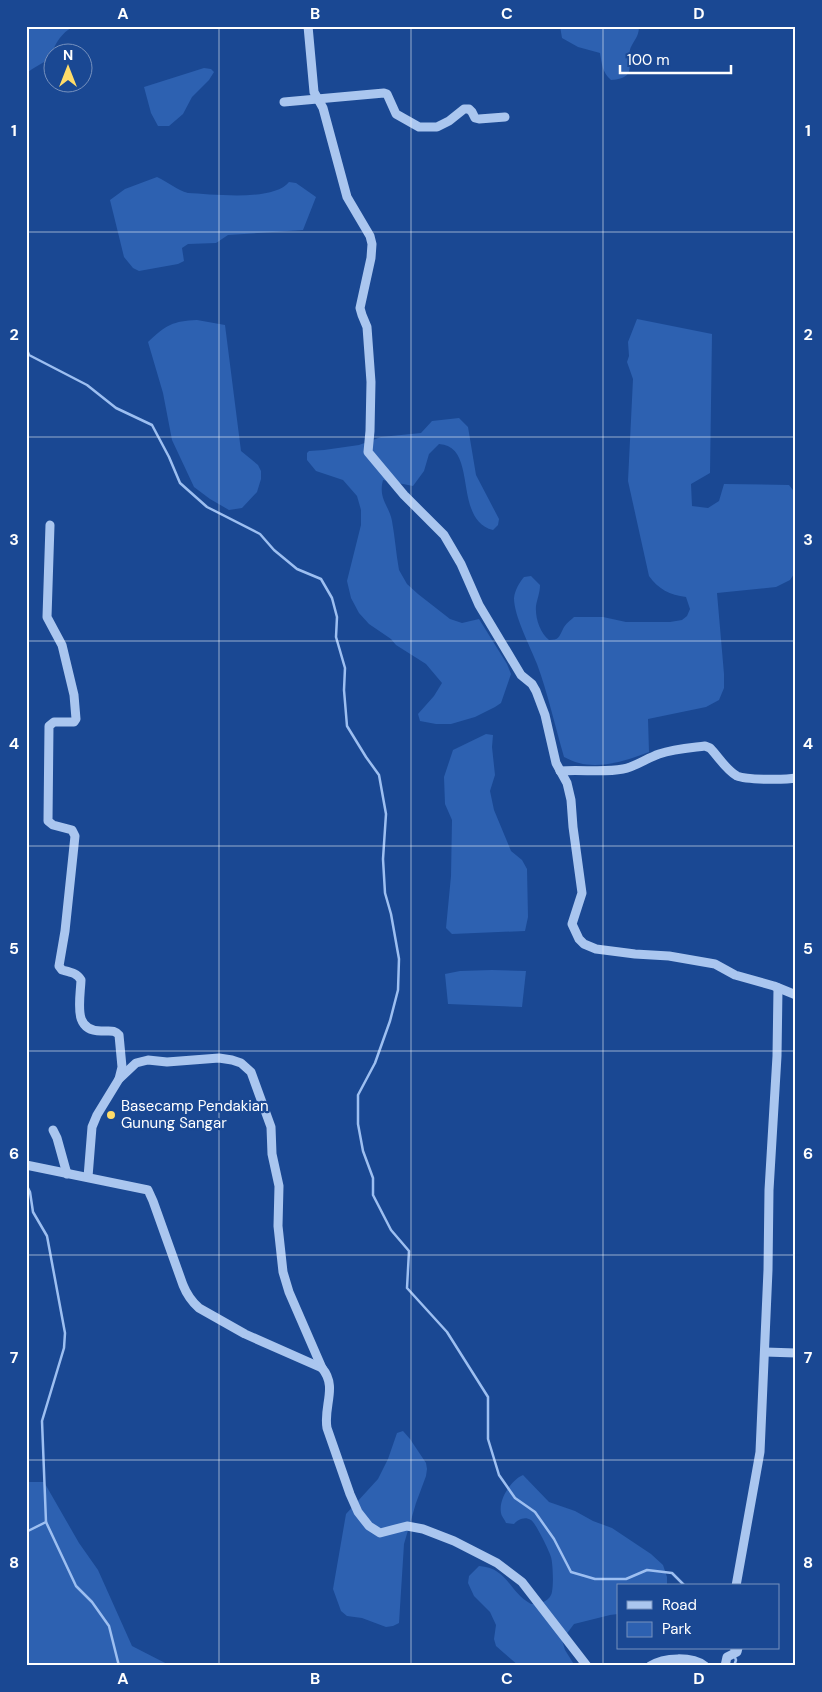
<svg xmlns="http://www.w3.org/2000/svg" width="822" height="1692" font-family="'DM Sans',sans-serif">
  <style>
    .green { fill: #2d61b1 }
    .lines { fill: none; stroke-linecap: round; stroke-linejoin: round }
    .stream { stroke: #9dbff1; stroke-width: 2.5 }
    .minor { stroke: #aac6ef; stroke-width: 9 }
    .grid { fill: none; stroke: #fff; stroke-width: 1; stroke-opacity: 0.55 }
    .poi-dot { fill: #ffdc69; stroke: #1a4893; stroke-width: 2 }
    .labels { text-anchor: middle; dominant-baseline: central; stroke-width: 4.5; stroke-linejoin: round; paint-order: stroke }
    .poi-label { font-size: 15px; fill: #fff; stroke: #1a4893; text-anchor: start }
    .neatline { fill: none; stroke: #fff; stroke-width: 2 }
    .grid-label { font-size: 16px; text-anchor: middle; font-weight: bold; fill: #fff }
  </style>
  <rect width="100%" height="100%" fill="#1a4893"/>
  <g class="green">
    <path d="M26,26h50c-12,3 -23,19 -24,30 -8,8 -18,10 -26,18z"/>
    <path d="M560,26h79c0,9 -3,12 -7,19 -9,15 10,33 -21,35 -9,-8 -9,-16 -11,-27l-22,-6 -16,-9z"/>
    <polygon points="204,68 211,69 214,72 209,80 192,97 183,114 169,126 158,126 151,113 144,87"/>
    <path d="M157,177c11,5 20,13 31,16 24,1 85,9 101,-11l7,1 20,14 -13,33 -75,5 -12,8 -28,1 -6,4 2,13 -6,3 -39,7 -6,-3 -9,-11 -14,-57 15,-11z"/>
    <path d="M637,319l75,15 -2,139 -19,11 1,22 16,2 11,-7 5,-17 65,1 7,9v77l-6,9 -14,7 -59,6 7,81v14l-5,12 -13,7 -58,12 1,33c-20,8 -48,17 -70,11 -5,-1 -10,-4 -15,-6 -9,-31 -16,-63 -27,-93 -7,-18 -23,-48 -23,-66 1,-8 5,-15 10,-21l7,-1 9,9c0,8 -3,14 -4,21 -1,12 4,27 13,34 10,0 10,-3 14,-11 2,-5 8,-9 11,-12h29l23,5h44l12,-2 5,-4 3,-7 -4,-12c-16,-2 -28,-8 -37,-21l-21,-95 5,-102 -6,-17 2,-6 -1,-14z"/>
    <path d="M197,320l28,5 16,126 17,14 3,6v8l-4,13 -15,16 -13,2 -19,-11 -16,-12 -22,-47 -9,-47 -15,-51c18,-17 25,-21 49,-22z"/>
    <path d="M459,418l9,9 8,48 23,44 -1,6 -5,5c-41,-10 -14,-84 -54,-86l-10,10 -5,17 -11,15 -30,-6c-5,19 6,25 9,41 3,16 4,33 7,49l8,14 11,10 32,25 12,4 17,-4 28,45 4,10 -10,29 -6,4 -20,10 -24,7h-15l-16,-3 -2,-7 16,-18 8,-13 -16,-19 -30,-19 -5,-6 -22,-15 -10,-11 -8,-15 -4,-17 14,-56v-15l-4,-14 -14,-16 -27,-9 -9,-11v-7l2,-2 15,-1 35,-5 22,-8 40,-4 11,-12z"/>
    <polygon points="486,734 493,735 492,747 495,775 490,791 494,810 511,851 522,860 527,869 528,917 525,931 452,934 446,928 451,876 452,820 445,804 444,777 453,750"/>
    <polygon points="492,970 526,971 522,1007 448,1004 445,974 460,971"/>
    <polygon points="403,1431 410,1439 426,1463 427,1469 426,1476 416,1503 404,1544 399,1623 393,1626 386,1627 362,1618 347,1616 341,1611 333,1589 346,1514 378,1479 388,1459 397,1433"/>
    <path d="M523,1475l26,27 26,9 18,10 19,7 39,26 12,11 4,12v9h-49v28l-8,1 -36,9 -12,16 3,10 10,16h-56l-23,-20 -2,-7 2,-14 -6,-13 -16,-16 -6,-13 1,-7 10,-10c29,2 29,25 52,38 7,0 16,-1 20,-9 3,-6 2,-31 0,-38 -2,-7 -16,-35 -20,-37 -7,-4 -13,0 -17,4l-8,-1c-1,-3 -3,-5 -4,-7 -6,-14 9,-36 21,-41z"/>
    <polygon points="26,1482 44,1482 79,1543 98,1570 132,1646 171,1666 26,1666"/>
  </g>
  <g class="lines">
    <g class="stream">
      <polyline points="26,347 29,355 87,385 116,408 152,425 169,457 180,483 207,507 260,534 274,550 297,569 321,579 332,598 337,617 336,637 345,668 344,690 347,726 366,757 379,775 386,814 383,859 385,893 391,914 399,959 398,990 390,1021 375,1063 358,1095 358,1124 363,1151 373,1178 373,1195 391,1230 409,1251 407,1288 447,1332 488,1397 488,1439 499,1475 515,1498 535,1512 554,1539 571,1572 595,1579 626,1579 647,1570 672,1573 685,1586"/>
      <polyline points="26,1184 30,1192 33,1212 47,1236 65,1333 64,1348 42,1421 46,1522 26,1532"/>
      <polyline points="46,1522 76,1586 92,1602 109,1626 119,1666"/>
      <polyline points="731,1648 736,1660 734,1666"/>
    </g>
    <g class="minor">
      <polyline points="308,26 314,92 323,108 347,197 370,236 372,244 371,258 360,308 362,315 367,327 371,382 370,431 368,452 404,495 444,535 461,564 479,605 521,675 532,684 536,691 545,715 556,763 567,783 571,800 573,827 582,893 572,924 579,939 584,944 596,949 635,954 669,956 715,964 735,975 774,986 796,995"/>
      <polyline points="284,102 384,93 387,94 396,114 419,127 437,127 449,121 464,109 469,109 472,112 475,118 479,119 505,117"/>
      <path d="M50,525l-3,92 15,28 12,50 2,24 -2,3h-20l-5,4 -1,95 5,4 19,5 3,6 -10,95 -6,35 3,4c8,2 15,3 19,10 -1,23 -9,53 23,51 7,0 11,-1 15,4l3,32 -3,12"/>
      <path d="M560,771c21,-2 42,2 63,-2 12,-2 24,-11 36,-15 15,-5 30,-6 46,-8l5,2c8,8 16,22 27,28 9,4 48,4 59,2"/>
      <polyline points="53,1130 57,1138 67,1174"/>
      <path d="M26,1165l122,25 5,11 30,84c4,10 8,16 16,23l46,26 77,34"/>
      <path d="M88,1177l4,-50 5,-12 22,-36 17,-16 12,-3 19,2 52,-4 13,2 9,3 10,9 20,55 1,27 7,32 -1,40 5,46 6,20 33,76c16,19 1,38 5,60l23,66 8,18 11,14 11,7 27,-7 16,3 31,12 43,22 25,19 65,84"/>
      <polyline points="765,1352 796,1353"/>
      <polyline points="736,1586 760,1452 768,1270 769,1190 777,1056 778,988"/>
      <path d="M650,1666c14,-9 42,-10 55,0"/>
      <polyline points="725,1666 727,1657 737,1652 738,1648"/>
    </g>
  </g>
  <path class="grid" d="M219,26v1640M411,26v1640M603,26v1640M26,232h770M26,437h770M26,641h770M26,846h770M26,1051h770M26,1255h770M26,1460h770"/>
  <circle class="poi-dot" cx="111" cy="1115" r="5"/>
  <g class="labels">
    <g class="poi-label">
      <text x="121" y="1106">Basecamp Pendakian<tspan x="121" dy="17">Gunung Sangar</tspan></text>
    </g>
  </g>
  <rect width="822" height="1692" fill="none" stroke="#1a4893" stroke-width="55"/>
  <rect x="617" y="1584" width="162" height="65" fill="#1a4893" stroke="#7691be"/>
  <rect x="627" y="1601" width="25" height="8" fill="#aac6ef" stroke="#7691be"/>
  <text x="662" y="1610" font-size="15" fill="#ffffff">Road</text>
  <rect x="627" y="1622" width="25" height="15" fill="#2d61b1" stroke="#7691be"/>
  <text x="662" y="1634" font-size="15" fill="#ffffff">Park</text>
  <g transform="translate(68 68)"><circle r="24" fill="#1a4893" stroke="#7691be"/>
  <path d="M0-4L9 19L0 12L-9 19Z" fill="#ffdc69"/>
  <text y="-8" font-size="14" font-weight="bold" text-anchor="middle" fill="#ffffff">N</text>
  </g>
  <path d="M620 65v8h111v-8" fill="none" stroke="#ffffff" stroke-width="2.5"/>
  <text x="627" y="65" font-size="15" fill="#ffffff" stroke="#1a4893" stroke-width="4" paint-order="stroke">100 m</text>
  <rect x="28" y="28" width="766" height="1636" class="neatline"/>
  <g class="grid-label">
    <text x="123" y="19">A</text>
    <text x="315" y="19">B</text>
    <text x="507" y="19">C</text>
    <text x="699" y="19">D</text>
    <text x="14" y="136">1</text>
    <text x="808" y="136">1</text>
    <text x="14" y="340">2</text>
    <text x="808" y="340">2</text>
    <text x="14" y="545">3</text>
    <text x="808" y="545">3</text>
    <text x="14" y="749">4</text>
    <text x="808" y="749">4</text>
    <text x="14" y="954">5</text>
    <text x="808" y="954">5</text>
    <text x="14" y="1159">6</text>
    <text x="808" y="1159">6</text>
    <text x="14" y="1363">7</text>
    <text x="808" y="1363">7</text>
    <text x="14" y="1568">8</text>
    <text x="808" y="1568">8</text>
    <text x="123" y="1684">A</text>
    <text x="315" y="1684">B</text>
    <text x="507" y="1684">C</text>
    <text x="699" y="1684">D</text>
  </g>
</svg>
